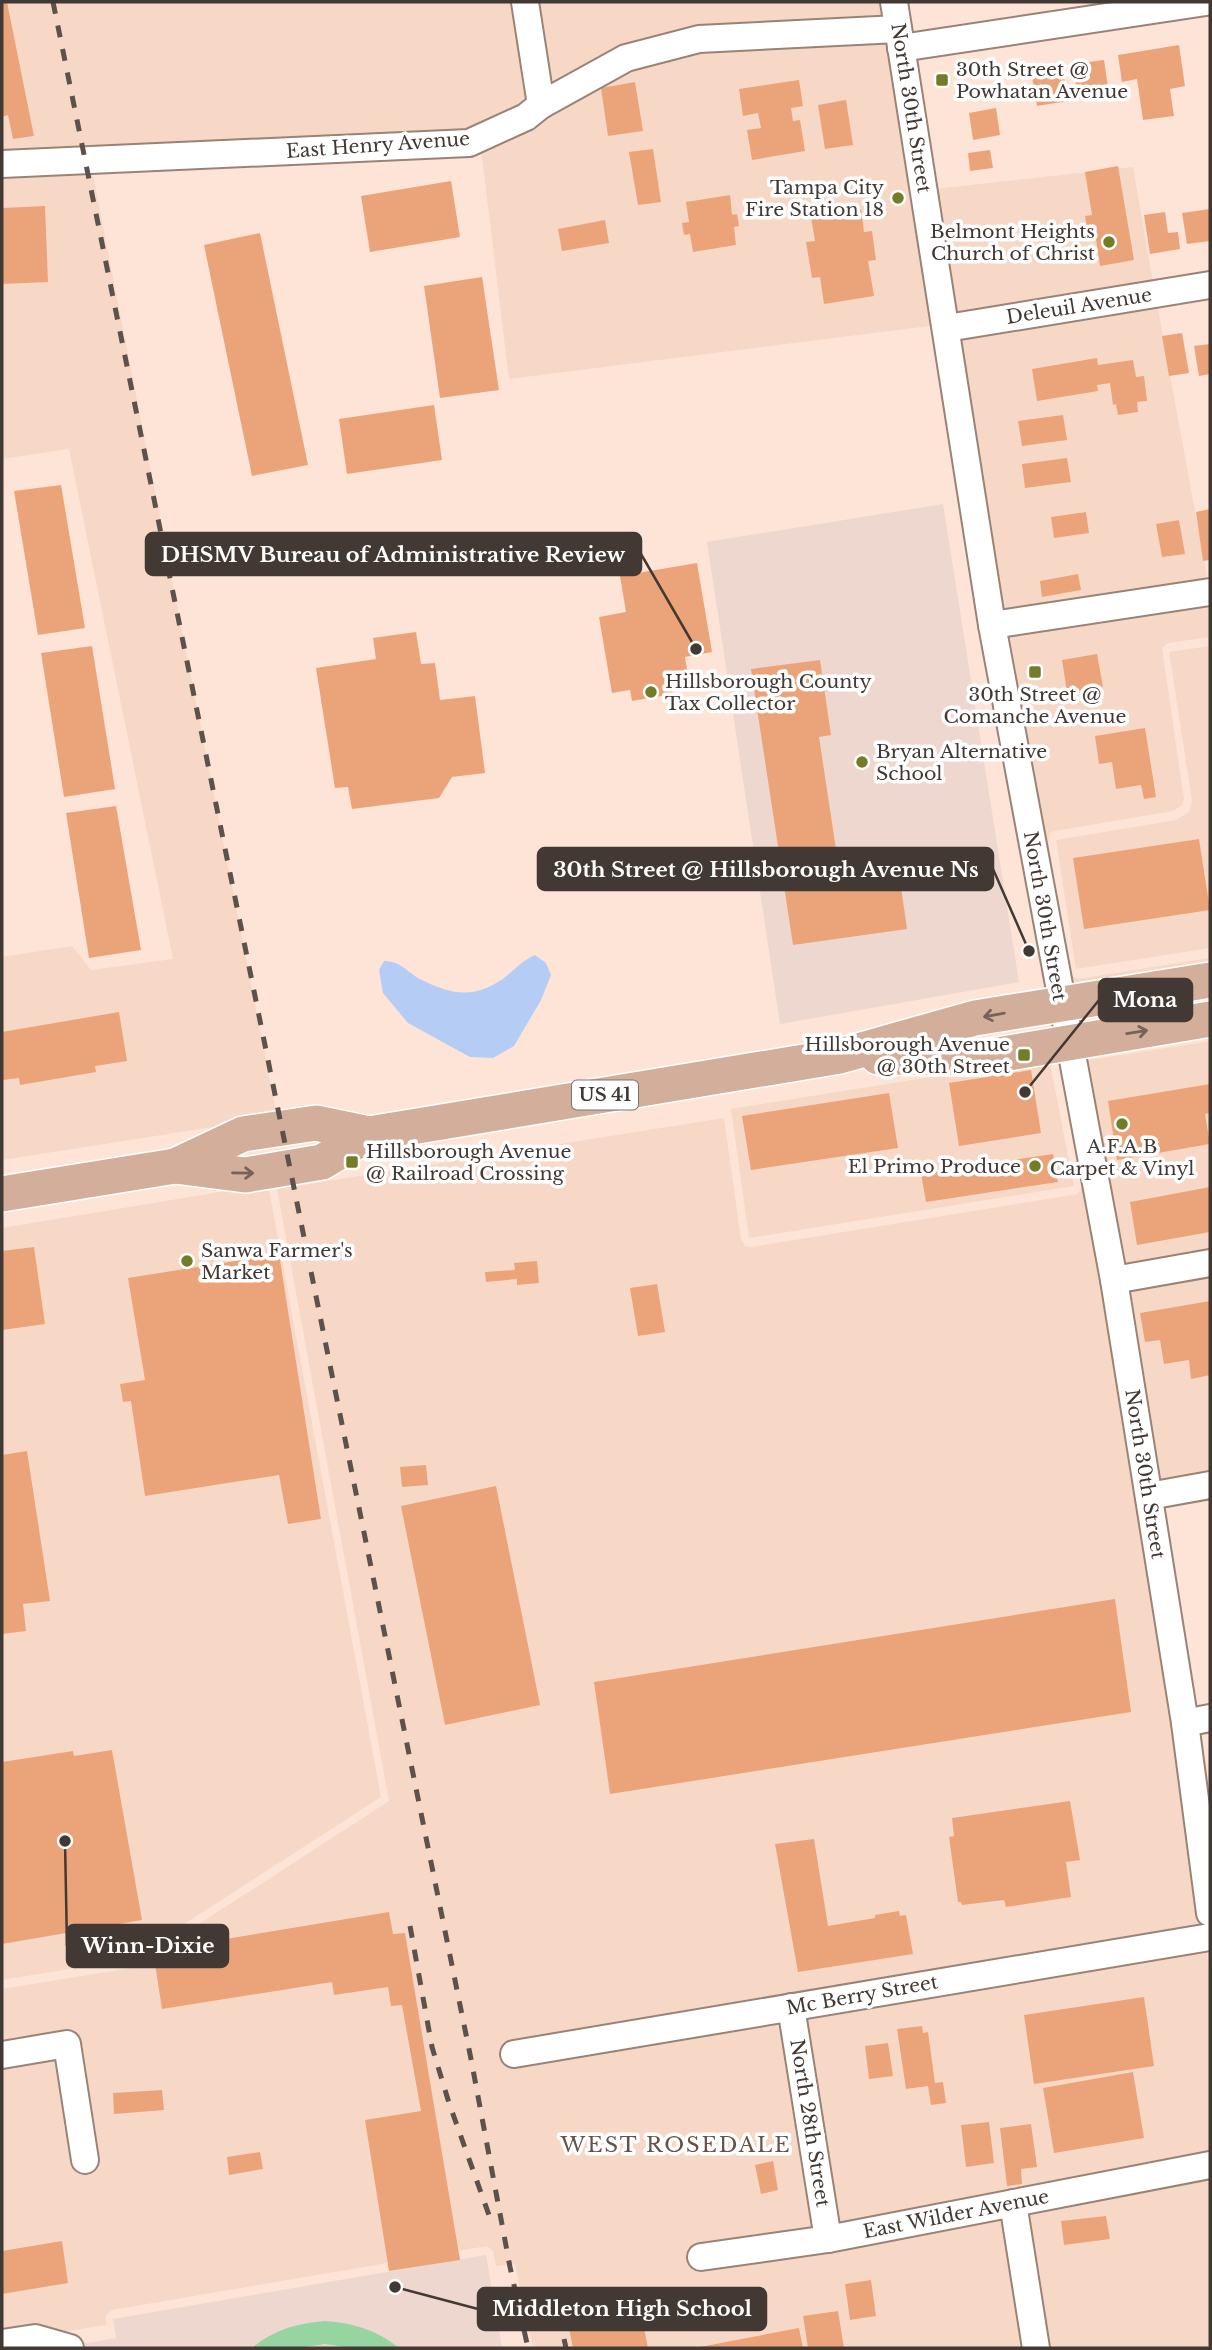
<svg xmlns="http://www.w3.org/2000/svg" width="1212" height="2350" font-family="'Libre Baskerville',serif">
  <style>
    .built { fill: #f7d8c6 }
    .education { fill: #eed7ce }
    .green { fill: #97d5a0 }
    .water { fill: #b5cdf4 }
    .building { fill: #eba47a }
    .lines { fill: none; stroke-linecap: round; stroke-linejoin: round }
    .minor-casing { stroke: #998376; stroke-width: 30 }
    .major-casing { stroke: #fff; stroke-width: 38 }
    .minor { stroke: #fff; stroke-width: 26 }
    .major { stroke: #d3ae9a; stroke-width: 35 }
    .rail { stroke: #5d514b; stroke-width: 5; stroke-dasharray: 12 12; stroke-linecap: butt }
    .oneway { stroke: #756258 }
    .poi-dot { fill: #757c27; stroke: #fff; stroke-width: 2.5 }
    .labels { text-anchor: middle; dominant-baseline: central; stroke-width: 7; stroke-linejoin: round; paint-order: stroke }
    .shield { fill: #fff; stroke: #7b7471; stroke-width: 2 }
    .shield-label { font-size: 18px; font-weight: bold; fill: #433934 }
    .poi-label { font-size: 19px; fill: #433934; stroke: #fff; text-anchor: start }
    .street-label { font-size: 19px; fill: #433934; stroke: #fff }
    .neighbourhood-label { font-size: 21px; letter-spacing: 2px; fill: #665246; stroke: #fff }
    .leader { fill: none; stroke: #433934; stroke-width: 2.5 }
    .callout-dot { fill: #433934; stroke: #fff; stroke-width: 2.5 }
    .callout { fill: #433934; stroke: #433934; stroke-width: 2.5 }
    .callout-label { font-size: 21px; text-anchor: middle; font-weight: bold; fill: #fff }
  </style>
  <rect width="100%" height="100%" fill="#fde4d6"/>
  <g class="built">
    <polygon points="2,2 515,2 531,100 467,132 2,153"/>
    <polygon points="535,2 884,2 887,19 808,24 548,89"/>
    <polygon points="890,41 937,325 509,379 481,149 545,115 552,114 552,111 629,69 701,49"/>
    <polygon points="1133,167 1153,283 955,315 934,189"/>
    <polygon points="92,170 277,1117 2,1160 2,957 72,946 91,970 173,959 69,449 2,459 2,174"/>
    <polygon points="1157,304 1208,582 1004,613 958,337"/>
    <polygon points="1210,603 1210,637 1168,643 1162,648 1184,799 1182,805 1173,811 1055,831 1050,833 1048,841 1068,970 1072,977 1077,979 1210,958 1210,967 1069,990 1008,634"/>
    <polygon points="1210,646 1210,948 1076,969 1056,840 1176,820 1189,812 1192,800 1169,652"/>
    <polygon points="1210,1041 1210,1252 1122,1268 1083,1061"/>
    <polygon points="1049,1058 1074,1186 749,1238 731,1109"/>
    <polygon points="1064,1064 1105,1281 1175,1725 1202,1927 503,2045 507,2066 783,2019 817,2229 691,2247 693,2268 840,2248 1005,2216 1026,2348 533,2348 515,2264 496,2266 493,2251 487,2246 112,2310 106,2315 106,2325 55,2333 2,2332 2,2065 59,2056 77,2172 96,2169 75,2032 2,2044 2,1989 131,1968 389,1801 277,1189 724,1118 741,1239 745,1246 751,1247 1078,1194 1083,1184 1059,1065"/>
    <polygon points="268,1184 381,1797 130,1959 2,1980 2,1228"/>
    <polygon points="1210,1274 1210,1474 1156,1483 1125,1289"/>
    <polygon points="1206,1948 1210,1978 1210,2154 836,2226 802,2016"/>
    <polygon points="1210,2176 1210,2348 1045,2348 1024,2212"/>
  </g>
  <g class="education">
    <polygon points="943,504 1019,982 780,1024 707,542"/>
    <polygon points="486,2255 502,2348 58,2348 116,2338 113,2319"/>
  </g>
  <path class="green" d="M325,2321c28,2 52,9 74,27h-48l-26,-4 -26,4h-47c21,-18 46,-25 73,-27z"/>
  <path class="water" d="M535,955l11,8 5,12 -10,25 -27,46 -21,12 -23,-1 -62,-34 -25,-30 -4,-23 5,-9c18,0 23,12 38,19 30,15 53,19 82,-2 12,-9 16,-16 31,-23z"/>
  <g class="building">
    <polygon points="2,2 7,2 34,136 13,139 8,115 2,117"/>
    <polygon points="1179,45 1185,86 1170,89 1174,116 1143,120 1137,79 1122,82 1118,55"/>
    <polygon points="1104,60 1109,94 1078,99 1073,64"/>
    <polygon points="1062,66 1068,101 1037,106 1031,71"/>
    <polygon points="799,80 803,106 791,108 793,121 800,120 805,151 752,160 747,130 761,128 758,113 743,116 739,89"/>
    <polygon points="635,82 643,131 608,136 601,88"/>
    <polygon points="846,100 853,145 825,149 818,105"/>
    <polygon points="996,108 1000,135 973,140 969,113"/>
    <polygon points="653,149 661,202 638,205 629,152"/>
    <polygon points="990,150 993,168 970,171 968,153"/>
    <polygon points="1118,166 1134,260 1100,266 1094,226 1087,227 1085,216 1092,215 1085,172"/>
    <polygon points="451,181 460,237 370,252 361,196"/>
    <polygon points="730,195 732,215 737,214 739,226 734,227 736,245 693,252 690,234 684,235 682,223 689,222 686,202"/>
    <polygon points="45,206 48,282 2,284 2,208"/>
    <polygon points="861,209 864,232 872,231 876,260 868,261 874,296 824,304 820,277 812,278 806,242 815,241 811,217"/>
    <polygon points="1210,209 1210,241 1187,244 1182,213"/>
    <polygon points="1165,212 1168,233 1178,232 1180,249 1150,254 1144,215"/>
    <polygon points="605,220 609,243 562,251 558,229"/>
    <polygon points="260,233 308,465 252,476 204,245"/>
    <polygon points="482,277 499,390 440,398 424,286"/>
    <polygon points="1182,333 1189,373 1169,376 1162,336"/>
    <polygon points="1210,344 1210,374 1199,376 1194,346"/>
    <polygon points="1097,358 1098,365 1133,360 1136,377 1144,376 1147,401 1137,402 1138,412 1118,415 1116,404 1113,405 1110,383 1097,385 1098,391 1037,401 1032,369"/>
    <polygon points="434,405 442,460 347,474 339,419"/>
    <polygon points="1063,415 1067,440 1022,446 1018,421"/>
    <polygon points="1067,458 1071,482 1025,488 1022,464"/>
    <polygon points="61,485 85,628 38,635 14,491"/>
    <polygon points="1210,509 1210,560 1203,561 1196,512"/>
    <polygon points="1086,512 1089,533 1054,538 1051,517"/>
    <polygon points="1179,520 1185,554 1162,557 1156,524"/>
    <polygon points="697,563 712,652 685,657 689,681 671,684 673,694 632,701 630,690 612,693 599,617 626,612 620,576"/>
    <polygon points="1078,574 1081,590 1042,597 1040,581"/>
    <polygon points="416,632 421,664 435,663 440,700 475,696 485,773 452,777 439,798 352,809 348,787 335,788 316,668 376,659 373,638"/>
    <polygon points="92,646 115,789 64,797 41,653"/>
    <polygon points="1097,654 1103,687 1067,692 1062,660"/>
    <polygon points="820,660 831,735 819,737 841,882 899,873 907,929 793,945 751,669"/>
    <polygon points="1145,728 1156,797 1144,799 1141,785 1116,789 1112,762 1099,764 1095,736"/>
    <polygon points="116,806 141,950 89,958 66,813"/>
    <polygon points="1199,839 1210,910 1084,929 1073,858"/>
    <polygon points="119,1012 127,1061 95,1066 96,1072 20,1085 19,1078 3,1080 2,1032"/>
    <polygon points="1031,1070 1041,1133 959,1146 949,1083"/>
    <polygon points="1210,1084 1210,1113 1205,1114 1210,1144 1117,1160 1108,1101"/>
    <polygon points="889,1093 898,1148 751,1170 742,1116"/>
    <polygon points="1053,1154 1058,1182 926,1202 921,1174"/>
    <polygon points="1210,1187 1210,1232 1137,1245 1130,1202"/>
    <polygon points="34,1247 45,1324 2,1330 2,1251"/>
    <polygon points="279,1254 321,1519 288,1524 279,1475 145,1496 131,1401 123,1402 120,1384 145,1380 128,1278"/>
    <polygon points="537,1261 539,1283 517,1285 517,1279 486,1282 485,1272 515,1270 514,1263"/>
    <polygon points="657,1284 665,1332 638,1336 630,1288"/>
    <polygon points="1210,1301 1210,1375 1191,1379 1189,1360 1164,1364 1160,1340 1145,1342 1140,1313"/>
    <polygon points="27,1451 50,1601 23,1604 26,1631 2,1634 2,1455"/>
    <polygon points="426,1465 428,1485 402,1487 400,1467"/>
    <polygon points="496,1486 540,1705 445,1725 401,1506"/>
    <polygon points="1115,1599 1131,1712 610,1794 594,1682"/>
    <polygon points="112,1750 142,1920 2,1944 2,1762 73,1751 74,1756"/>
    <polygon points="1070,1801 1080,1860 1066,1862 1071,1897 1006,1907 1004,1900 962,1905 961,1902 958,1902 949,1837 954,1836 952,1818"/>
    <polygon points="814,1839 828,1926 875,1918 875,1915 899,1911 900,1916 906,1915 913,1954 798,1972 775,1844"/>
    <polygon points="389,1912 393,1934 405,1933 460,2260 389,2271 365,2120 421,2111 402,2005 391,2006 388,1987 334,1995 332,1982 162,2009 153,1951"/>
    <polygon points="1144,1997 1154,2066 1034,2084 1024,2015"/>
    <polygon points="922,2026 923,2033 928,2032 935,2083 943,2082 946,2103 931,2105 928,2086 906,2089 897,2029"/>
    <polygon points="888,2043 893,2076 869,2079 865,2046"/>
    <polygon points="1133,2072 1144,2138 1054,2153 1043,2088"/>
    <polygon points="162,2090 164,2110 114,2114 113,2093"/>
    <polygon points="989,2122 994,2163 966,2167 961,2125"/>
    <polygon points="1031,2124 1037,2167 1021,2169 1022,2184 1007,2186 1000,2128"/>
    <polygon points="260,2152 263,2169 229,2175 227,2157"/>
    <polygon points="773,2161 778,2190 761,2194 755,2165"/>
    <polygon points="1106,2216 1110,2239 1064,2245 1061,2221"/>
    <polygon points="62,2241 68,2283 2,2294 2,2251"/>
    <polygon points="871,2280 876,2316 850,2320 845,2284"/>
    <polygon points="573,2292 576,2305 637,2293 648,2348 573,2348 562,2294"/>
    <polygon points="838,2311 844,2348 808,2348 803,2316"/>
    <polygon points="799,2328 803,2348 700,2348 700,2347"/>
  </g>
  <g class="lines">
    <g class="minor-casing">
      <g id="minor">
        <polyline points="525,2 541,105"/>
        <polyline points="894,2 992,625 1114,1280 1185,1723 1210,1913"/>
        <polyline points="901,48 1206,2"/>
        <polyline points="2,164 469,143 526,117 541,105 626,58 699,39 898,29"/>
        <polyline points="947,328 1210,285"/>
        <polyline points="992,625 1210,592"/>
        <polyline points="1114,1280 1210,1263"/>
        <polyline points="1149,1496 1210,1485"/>
        <polyline points="1185,1723 1210,1718"/>
        <polyline points="791,2007 828,2239"/>
        <polyline points="514,2054 1210,1937"/>
        <polyline points="2,2055 67,2044 85,2160"/>
        <polyline points="1013,2203 1036,2348"/>
        <polyline points="701,2257 828,2239 1210,2165"/>
        <polyline points="2,2343 35,2338 70,2348"/>
      </g>
    </g>
    <g class="major-casing">
      <g id="major">
        <polyline points="878,1057 979,1058 1210,1019"/>
        <polyline points="175,1166 245,1175 322,1162 369,1134"/>
        <polyline points="2,1194 175,1166 243,1134 316,1123 369,1134 840,1056 975,1018 1210,980"/>
      </g>
    </g>
    <use href="#minor" class="minor"/>
    <use href="#major" class="major"/>
    <g class="rail">
      <polyline points="53,2 471,2059 510,2267 528,2348"/>
      <polyline points="410,1926 432,2047 449,2103 489,2215"/>
      <polyline points="554,2292 566,2348"/>
    </g>
  </g>
  <defs><path id="oneway-shaft" d="M-6 0H5M1.5-3L5.5 0L1.5 3" fill="none" stroke-width="1.6" stroke-linecap="round" stroke-linejoin="round" transform="scale(1.75)"/></defs>
  <g class="oneway">
    <use href="#oneway-shaft" transform="translate(994 1015) rotate(170)"/>
    <use href="#oneway-shaft" transform="translate(1137 1032) rotate(-9)"/>
    <use href="#oneway-shaft" transform="translate(243 1173) rotate(1)"/>
  </g>
  <g class="poi-dot">
    <rect x="935" y="73" width="14" height="14" rx="3.5"/>
    <circle cx="898" cy="198" r="7"/>
    <circle cx="1109" cy="242" r="7"/>
    <rect x="1028" y="665" width="14" height="14" rx="3.5"/>
    <circle cx="651" cy="692" r="7"/>
    <circle cx="862" cy="762" r="7"/>
    <rect x="1017" y="1048" width="14" height="14" rx="3.5"/>
    <circle cx="1122" cy="1124" r="7"/>
    <rect x="345" y="1155" width="14" height="14" rx="3.5"/>
    <circle cx="1035" cy="1166" r="7"/>
    <circle cx="187" cy="1261" r="7"/>
  </g>
  <g class="labels">
    <rect class="shield" x="572" y="1080.5" width="66" height="29" rx="5"/>
    <g class="shield-label">
      <text x="605" y="1095">US 41</text>
    </g>
    <g class="poi-label">
      <text x="956" y="69">30th Street @<tspan x="956" dy="22">Powhatan Avenue</tspan></text>
      <text x="884" y="187" text-anchor="end">Tampa City<tspan x="884" dy="22">Fire Station 18</tspan></text>
      <text x="1095" y="231" text-anchor="end">Belmont Heights<tspan x="1095" dy="22">Church of Christ</tspan></text>
      <text x="665" y="681">Hillsborough County<tspan x="665" dy="22">Tax Collector</tspan></text>
      <text x="1035" y="694" text-anchor="middle">30th Street @<tspan x="1035" dy="22">Comanche Avenue</tspan></text>
      <text x="876" y="751">Bryan Alternative<tspan x="876" dy="22">School</tspan></text>
      <text x="1010" y="1044" text-anchor="end">Hillsborough Avenue<tspan x="1010" dy="22">@ 30th Street</tspan></text>
      <text x="1122" y="1146" text-anchor="middle">A.F.A.B<tspan x="1122" dy="22">Carpet &amp; Vinyl</tspan></text>
      <text x="366" y="1151">Hillsborough Avenue<tspan x="366" dy="22">@ Railroad Crossing</tspan></text>
      <text x="1021" y="1166" text-anchor="end">El Primo Produce</text>
      <text x="201" y="1250">Sanwa Farmer's<tspan x="201" dy="22">Market</tspan></text>
    </g>
    <g class="street-label">
      <text transform="translate(911 108) rotate(81)">North 30th Street</text>
      <text transform="translate(378 145) rotate(-4)">East Henry Avenue</text>
      <text transform="translate(1079 306) rotate(-9)">Deleuil Avenue</text>
      <text transform="translate(1045 916) rotate(80)">North 30th Street</text>
      <text transform="translate(1145 1474) rotate(81)">North 30th Street</text>
      <text transform="translate(862 1995) rotate(-10)">Mc Berry Street</text>
      <text transform="translate(810 2123) rotate(81)">North 28th Street</text>
      <text transform="translate(956 2214) rotate(-11)">East Wilder Avenue</text>
    </g>
    <g class="neighbourhood-label">
      <text x="676" y="2145">WEST ROSEDALE</text>
    </g>
  </g>
  <path class="leader" d="M696 649L641 554M1029 951L993 869M1025 1092L1099 1000M65 1841L67 1946M395 2287L478 2309"/>
  <g class="callout-dot">
    <circle cx="696" cy="649" r="7"/>
    <circle cx="1029" cy="951" r="7"/>
    <circle cx="1025" cy="1092" r="7"/>
    <circle cx="65" cy="1841" r="7"/>
    <circle cx="395" cy="2287" r="7"/>
  </g>
  <g class="callout">
    <rect x="146" y="533" width="495" height="42" rx="7"/>
    <rect x="538" y="848" width="455" height="42" rx="7"/>
    <rect x="1099" y="979" width="93" height="42" rx="7"/>
    <rect x="67" y="1925" width="161" height="42" rx="7"/>
    <rect x="478" y="2288" width="288" height="42" rx="7"/>
  </g>
  <g class="callout-label">
    <text x="393" y="562">DHSMV Bureau of Administrative Review</text>
    <text x="766" y="877">30th Street @ Hillsborough Avenue Ns</text>
    <text x="1145" y="1007">Mona</text>
    <text x="148" y="1953">Winn-Dixie</text>
    <text x="622" y="2316">Middleton High School</text>
  </g>
  <rect width="1212" height="2350" fill="none" stroke="#433934" stroke-width="7"/>
</svg>
